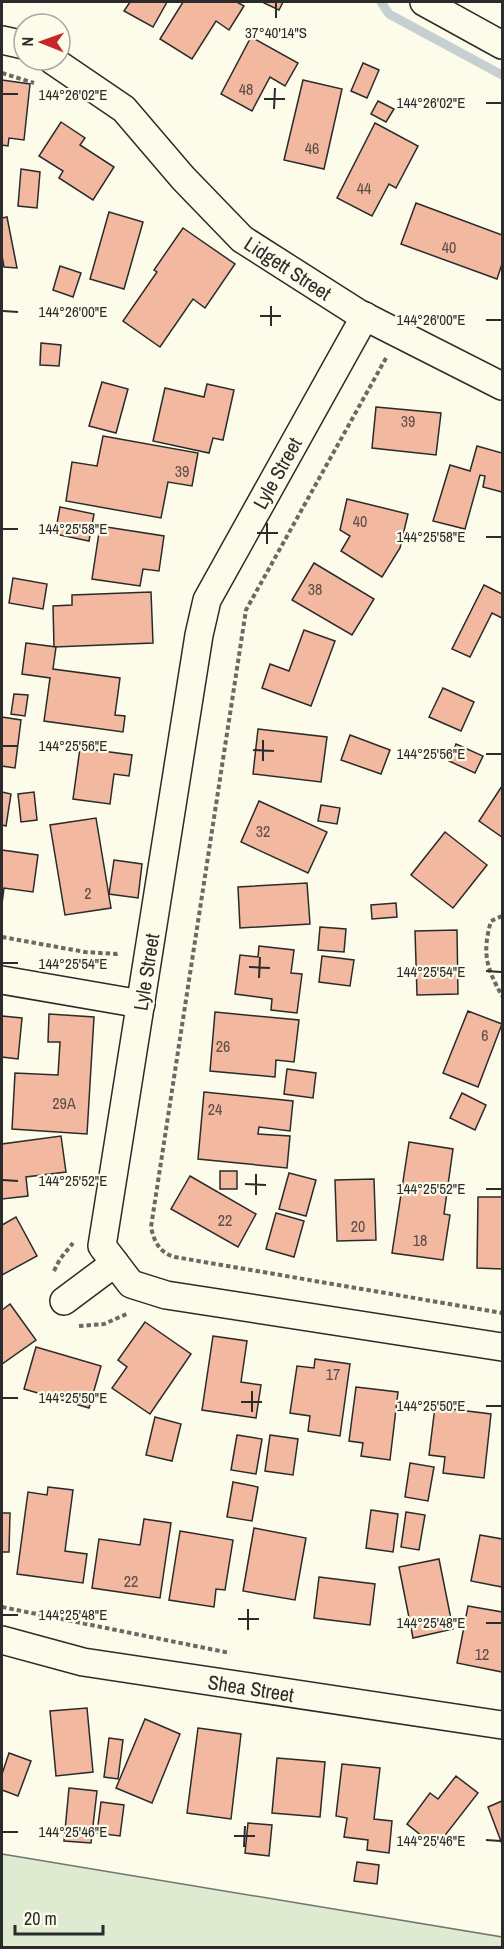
<svg xmlns="http://www.w3.org/2000/svg" width="504" height="1949" font-family="'Archivo Narrow',sans-serif">
  <style>
    .green { fill: #deebd1; stroke: #74746e; stroke-width: 1.5 }
    .lines { fill: none; stroke-linecap: round; stroke-linejoin: round }
    .stream { stroke: #c7d0d0; stroke-width: 9 }
    .building { fill: #f2b8a0; stroke: #2b2b2b; stroke-width: 1.5 }
    .street-casing { stroke: #2b2b2b; stroke-width: 30 }
    .path { stroke: #6a6964; stroke-width: 4; stroke-dasharray: 4.5 3; stroke-linecap: butt }
    .street { stroke: #fdfbea; stroke-width: 27 }
    .ticks { fill: none; stroke: #2b2b2b; stroke-width: 2 }
    .labels { text-anchor: middle; dominant-baseline: central; stroke-width: 4.5; stroke-linejoin: round; paint-order: stroke }
    .number-label { font-size: 16px; fill: #5d4e48 }
    .street-label { font-size: 20px; fill: #2b2b2b; stroke: #fdfbea }
    .ticks-label { font-size: 15px; text-anchor: middle; fill: #2b2b2b; stroke: #fdfbea; stroke-width: 4.5; stroke-linejoin: round; paint-order: stroke }
  </style>
  <rect width="100%" height="100%" fill="#fdfbea"/>
  <polygon class="green" points="2,1854 502,1937 502,1947 2,1947"/>
  <g class="lines">
    <polyline class="stream" points="381,2 389,14 502,75"/>
  </g>
  <g class="building">
    <polygon points="130,2 167,2 153,27 124,11"/>
    <polygon points="183,2 237,2 244,6 229,30 216,21 192,59 160,39"/>
    <polygon points="264,2 283,2 279,10 264,3"/>
    <polygon points="251,37 298,63 285,86 270,77 252,111 221,94"/>
    <polygon points="363,63 379,70 367,98 351,91"/>
    <polygon points="2,80 30,84 24,140 9,138 8,146 2,145"/>
    <polygon points="303,80 342,89 324,169 284,160"/>
    <polygon points="378,101 394,109 386,122 371,114"/>
    <polygon points="61,122 85,138 80,145 114,167 93,200 59,178 63,171 39,156"/>
    <polygon points="375,123 418,146 396,188 389,184 372,216 337,198"/>
    <polygon points="21,169 40,172 37,208 18,206"/>
    <polygon points="416,203 502,235 502,264 497,279 401,244"/>
    <polygon points="109,212 143,222 124,289 90,279"/>
    <polygon points="7,217 17,268 4,267 2,256 2,218"/>
    <polygon points="183,228 235,264 205,308 193,299 160,347 123,321 157,272 154,270"/>
    <polygon points="60,266 81,273 73,297 53,290"/>
    <polygon points="41,343 61,345 59,366 40,365"/>
    <polygon points="102,382 128,389 116,433 89,426"/>
    <polygon points="207,384 234,390 223,440 213,438 209,453 153,441 165,388 204,397"/>
    <polygon points="376,407 441,413 436,455 372,448"/>
    <polygon points="103,436 198,453 192,486 168,482 161,518 66,501 72,462 97,466"/>
    <polygon points="477,446 502,453 502,492 483,487 485,476 480,475 465,529 433,521 450,465 470,471"/>
    <polygon points="347,499 408,514 400,548 382,577 341,551 350,536 340,530"/>
    <polygon points="60,507 94,514 89,541 55,534"/>
    <polygon points="100,526 164,536 159,571 143,569 140,586 92,579"/>
    <polygon points="314,563 374,599 352,635 292,600"/>
    <polygon points="13,578 47,584 43,609 9,603"/>
    <polygon points="484,585 502,594 502,618 492,613 470,657 452,649"/>
    <polygon points="151,592 153,643 54,647 53,606 72,605 72,595"/>
    <polygon points="304,630 335,641 311,706 262,688 270,664 289,671"/>
    <polygon points="26,643 56,647 53,669 120,678 115,715 125,716 123,732 44,721 50,678 22,674"/>
    <polygon points="443,688 474,702 461,731 429,717"/>
    <polygon points="14,694 28,695 25,716 11,714"/>
    <polygon points="2,717 21,720 15,768 2,766"/>
    <polygon points="258,729 327,737 321,782 253,774"/>
    <polygon points="350,735 390,750 381,774 341,760"/>
    <polygon points="456,744 483,756 475,773 449,761"/>
    <polygon points="80,748 132,755 129,776 114,774 110,804 73,799"/>
    <polygon points="502,786 502,837 479,821"/>
    <polygon points="2,792 11,794 6,826 2,825"/>
    <polygon points="34,792 37,820 21,822 18,794"/>
    <polygon points="259,801 327,832 308,873 241,842"/>
    <polygon points="321,805 340,808 337,824 318,821"/>
    <polygon points="96,818 111,908 65,915 50,825"/>
    <polygon points="445,832 487,865 453,908 411,875"/>
    <polygon points="2,850 38,855 33,892 4,888 2,904"/>
    <polygon points="114,860 142,864 138,898 109,894"/>
    <polygon points="307,883 310,924 240,928 238,887"/>
    <polygon points="396,903 397,917 372,919 371,905"/>
    <polygon points="320,927 346,929 344,952 318,950"/>
    <polygon points="457,930 458,994 417,995 415,931"/>
    <polygon points="259,946 294,950 291,973 302,974 297,1013 271,1010 272,999 235,994 240,955 258,957"/>
    <polygon points="322,956 354,960 350,986 319,982"/>
    <polygon points="468,1011 502,1024 478,1087 443,1073"/>
    <polygon points="215,1012 299,1020 294,1062 276,1060 275,1077 210,1071"/>
    <polygon points="49,1014 94,1017 87,1134 12,1129 15,1073 58,1075 60,1042 48,1042"/>
    <polygon points="2,1016 22,1018 18,1059 2,1057"/>
    <polygon points="287,1069 316,1073 313,1098 284,1094"/>
    <polygon points="204,1092 293,1101 290,1131 259,1127 258,1134 290,1136 287,1168 198,1159"/>
    <polygon points="462,1093 486,1105 475,1130 450,1118"/>
    <polygon points="61,1136 66,1172 26,1177 28,1196 2,1199 2,1144"/>
    <polygon points="409,1142 453,1149 444,1214 450,1215 443,1260 392,1253"/>
    <rect x="220" y="1171" width="17" height="18"/>
    <polygon points="289,1173 316,1180 306,1216 279,1209"/>
    <polygon points="190,1176 256,1214 238,1247 171,1209"/>
    <polygon points="374,1179 376,1240 337,1241 335,1180"/>
    <polygon points="478,1197 502,1197 502,1269 477,1268"/>
    <polygon points="276,1213 304,1221 294,1257 266,1249"/>
    <polygon points="16,1217 37,1256 2,1275 2,1225"/>
    <polygon points="10,1304 36,1340 2,1364 2,1310"/>
    <polygon points="145,1322 191,1354 150,1414 112,1388 127,1367 118,1360"/>
    <polygon points="213,1336 247,1341 241,1382 261,1385 256,1418 202,1410"/>
    <polygon points="36,1347 101,1366 89,1408 24,1389"/>
    <polygon points="315,1359 350,1364 340,1436 308,1431 310,1416 290,1413 297,1366 314,1368"/>
    <polygon points="356,1387 398,1392 390,1460 361,1456 363,1443 349,1441"/>
    <polygon points="435,1407 491,1414 484,1478 443,1473 445,1457 429,1455"/>
    <polygon points="155,1417 181,1424 172,1461 146,1455"/>
    <polygon points="237,1435 262,1439 256,1474 231,1470"/>
    <polygon points="270,1435 298,1439 293,1475 265,1471"/>
    <polygon points="410,1463 434,1467 428,1501 405,1497"/>
    <polygon points="233,1482 258,1487 252,1521 227,1517"/>
    <polygon points="48,1487 73,1490 65,1551 87,1554 83,1583 17,1574 28,1492 47,1495"/>
    <polygon points="371,1510 398,1514 393,1552 366,1548"/>
    <polygon points="406,1512 425,1515 419,1550 401,1547"/>
    <polygon points="2,1513 10,1513 9,1552 2,1552"/>
    <polygon points="144,1519 171,1523 160,1598 92,1588 99,1539 140,1545"/>
    <polygon points="254,1528 306,1538 295,1600 243,1591"/>
    <polygon points="180,1531 233,1540 225,1590 216,1589 214,1607 169,1600"/>
    <polygon points="480,1535 502,1539 502,1587 471,1581"/>
    <polygon points="439,1559 453,1629 413,1638 399,1567"/>
    <polygon points="319,1577 375,1584 370,1625 314,1618"/>
    <polygon points="468,1606 502,1612 502,1672 457,1663"/>
    <polygon points="87,1708 93,1772 56,1776 50,1711"/>
    <polygon points="145,1719 180,1734 152,1803 116,1788"/>
    <polygon points="198,1728 241,1734 231,1819 187,1813"/>
    <polygon points="109,1738 123,1740 118,1779 104,1777"/>
    <polygon points="9,1753 31,1761 18,1796 2,1790 2,1774"/>
    <polygon points="277,1758 325,1762 320,1817 272,1813"/>
    <polygon points="342,1764 380,1768 374,1819 392,1821 389,1853 367,1850 368,1840 344,1837 347,1818 336,1816"/>
    <polygon points="456,1776 478,1793 436,1847 407,1824 430,1793 438,1799"/>
    <polygon points="69,1788 97,1791 91,1843 64,1841"/>
    <polygon points="502,1801 502,1844 488,1807"/>
    <polygon points="101,1802 124,1805 120,1836 97,1833"/>
    <polygon points="248,1823 272,1825 269,1856 245,1853"/>
    <polygon points="357,1862 379,1865 377,1884 354,1881"/>
  </g>
  <g class="lines">
    <g class="street-casing">
      <g id="street">
        <polyline points="424,2 502,45"/>
        <polyline points="2,40 24,45"/>
        <polyline points="52,60 124,109 183,178 242,239 358,313 502,386"/>
        <polyline points="365,316 207,600 199,635 102,1246 131,1284 166,1295 502,1347"/>
        <polyline points="2,980 141,1004"/>
        <polyline points="64,1301 115,1263"/>
        <polyline points="2,1640 83,1662 502,1725"/>
      </g>
    </g>
    <g class="path">
      <polyline points="2,73 34,83"/>
      <path d="M386,358l-140,252 -95,617c3,15 9,26 24,30l327,56"/>
      <path d="M502,916l-11,5c-9,32 -5,46 11,75"/>
      <polyline points="2,937 85,952 116,954 119,953"/>
      <polyline points="54,1271 60,1259 73,1243"/>
      <polyline points="79,1326 104,1324 129,1313"/>
      <polyline points="2,1607 230,1653"/>
    </g>
    <use href="#street" class="street"/>
  </g>
  <path class="ticks" d="M276,18v-15M3,94h15M264,99h21M486,103h15M274,109l1,-21M3,311l15,1M260,316h21M486,320h15M271,326v-20M3,529h15M257,533h21M486,537h15M267,544v-21M3,746h15M253,750l21,1M486,754h15M263,761v-21M3,963h15M249,967l21,1M486,971l15,1M259,978l1,-21M3,1180l15,1M245,1184l21,1M486,1189h15M256,1195v-21M3,1398h15M241,1402h21M486,1406h15M252,1412v-21M3,1615h15M238,1619h21M486,1623h15M248,1630v-21M3,1832h15M234,1836h21M486,1840l15,1M244,1847l1,-21"/>
  <g class="labels">
    <g class="number-label">
      <text x="246" y="89">48</text>
      <text x="312" y="148">46</text>
      <text x="364" y="188">44</text>
      <text x="449" y="247">40</text>
      <text x="408" y="421">39</text>
      <text x="182" y="471">39</text>
      <text x="360" y="521">40</text>
      <text x="315" y="589">38</text>
      <text x="263" y="831">32</text>
      <text x="88" y="893">2</text>
      <text x="485" y="1035">6</text>
      <text x="223" y="1046">26</text>
      <text x="64" y="1103">29A</text>
      <text x="215" y="1109">24</text>
      <text x="225" y="1220">22</text>
      <text x="358" y="1226">20</text>
      <text x="420" y="1240">18</text>
      <text x="333" y="1374">17</text>
      <text x="131" y="1581">22</text>
      <text x="482" y="1654">12</text>
    </g>
    <g class="street-label">
      <text transform="translate(288 268) rotate(33)">Lidgett Street</text>
      <text transform="translate(277 473) rotate(-61)">Lyle Street</text>
      <text transform="translate(146 972) rotate(-81)">Lyle Street</text>
      <text transform="translate(251 1688) rotate(9)">Shea Street</text>
    </g>
  </g>
  <g class="ticks-label">
    <text x="276" y="38">37°40'14"S</text>
    <text x="73" y="100">144°26'02"E</text>
    <text x="431" y="108">144°26'02"E</text>
    <text x="73" y="317">144°26'00"E</text>
    <text x="431" y="325">144°26'00"E</text>
    <text x="73" y="534">144°25'58"E</text>
    <text x="431" y="542">144°25'58"E</text>
    <text x="73" y="751">144°25'56"E</text>
    <text x="431" y="759">144°25'56"E</text>
    <text x="73" y="969">144°25'54"E</text>
    <text x="431" y="977">144°25'54"E</text>
    <text x="73" y="1186">144°25'52"E</text>
    <text x="431" y="1194">144°25'52"E</text>
    <text x="73" y="1403">144°25'50"E</text>
    <text x="431" y="1411">144°25'50"E</text>
    <text x="73" y="1620">144°25'48"E</text>
    <text x="431" y="1628">144°25'48"E</text>
    <text x="73" y="1837">144°25'46"E</text>
    <text x="431" y="1846">144°25'46"E</text>
  </g>
  <rect width="504" height="1949" fill="none" stroke="#2b2b2b" stroke-width="6"/>
  <g transform="translate(42 42) rotate(271)"><circle r="28" fill="#fdfbea" stroke="#a9a89e" stroke-width="1.5"/>
  <path d="M0-4.5L10 22L0 15L-10 22Z" fill="#c62828"/>
  <text y="-9" font-size="16" font-weight="bold" text-anchor="middle" fill="#2b2b2b">N</text>
  </g>
  <path d="M15 1925v9h88v-9" fill="none" stroke="#2b2b2b" stroke-width="3"/>
  <text x="24" y="1925" font-size="18" fill="#2b2b2b" stroke="#fdfbea" stroke-width="4.5" paint-order="stroke">20 m</text>
</svg>
